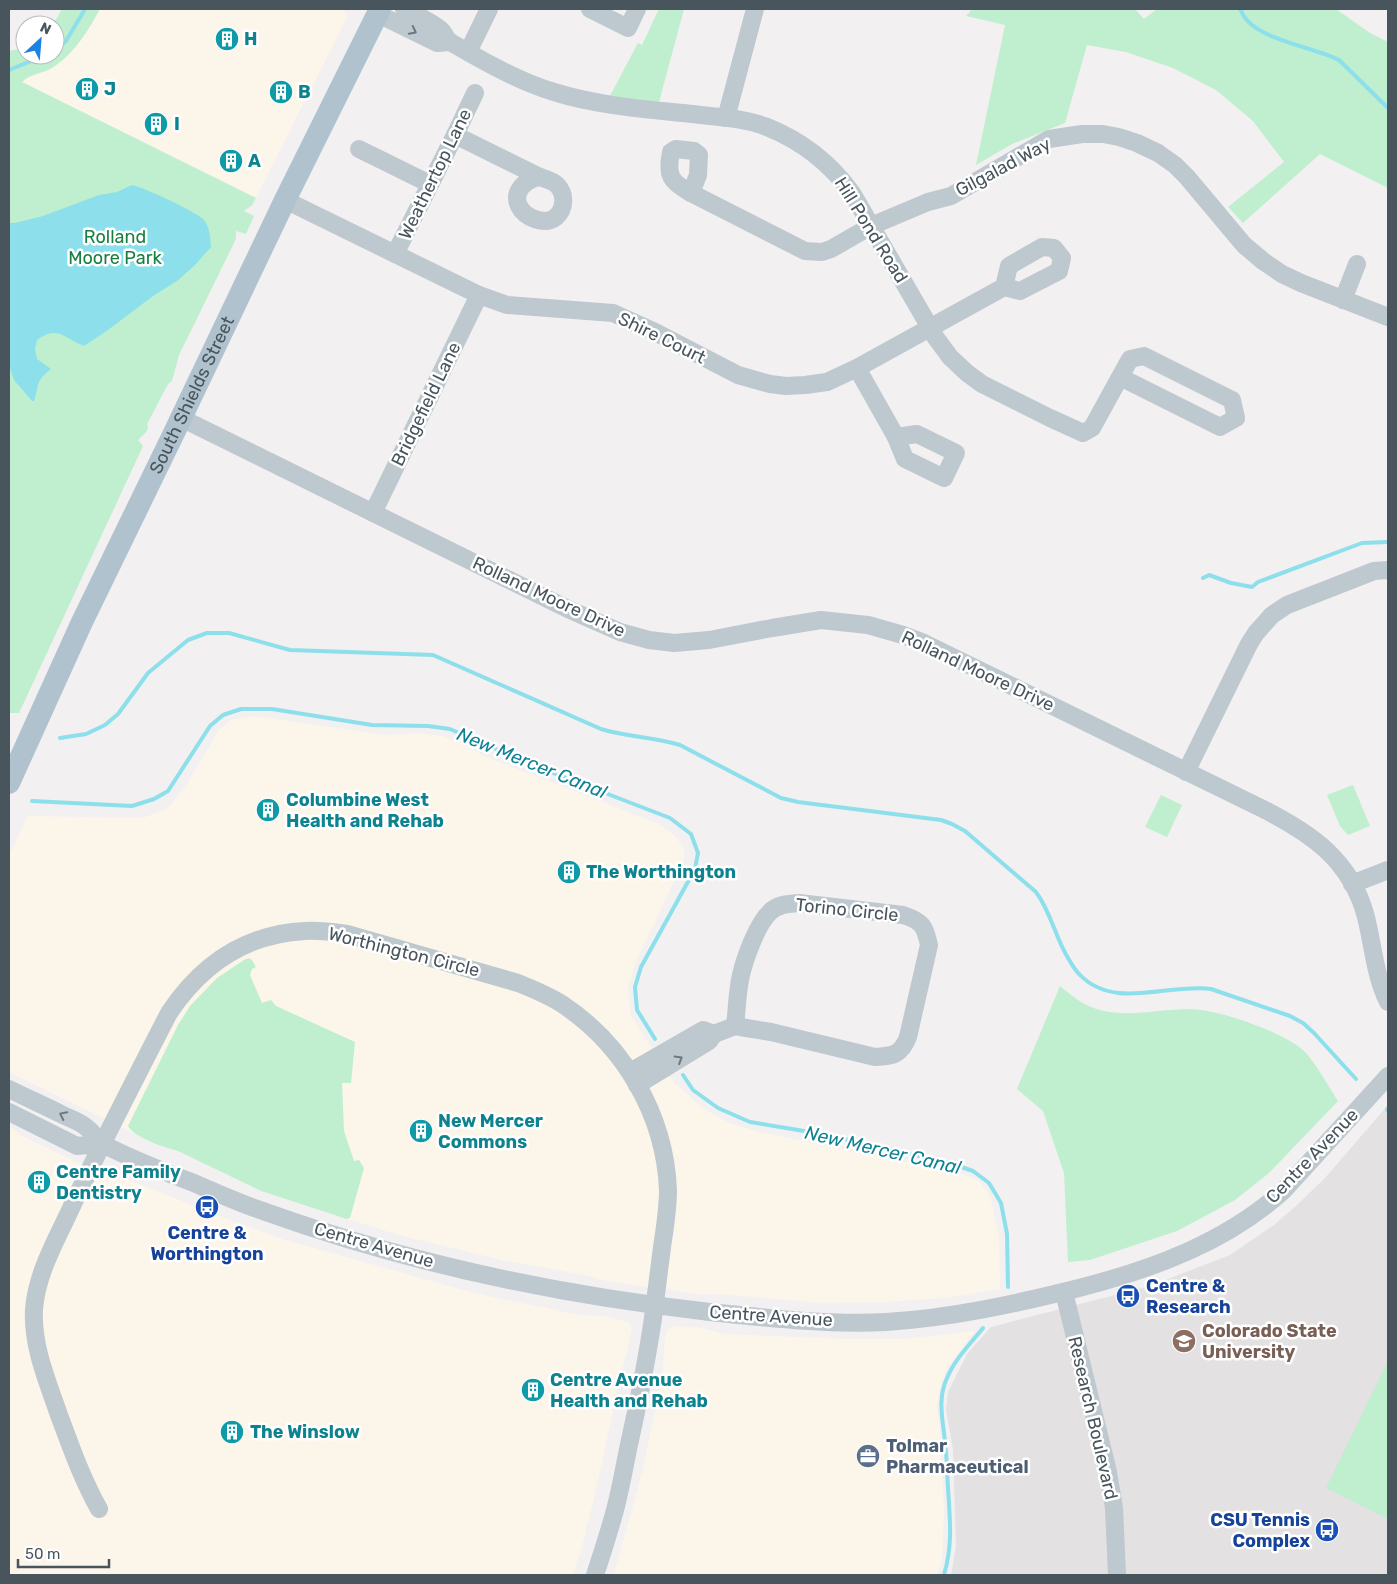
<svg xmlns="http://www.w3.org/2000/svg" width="1397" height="1584" font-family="Rubik,sans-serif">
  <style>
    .commercial { fill: #fcf5ea }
    .education { fill: #e3e1e2 }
    .green { fill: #bfefce }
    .water { fill: #8ddfeb }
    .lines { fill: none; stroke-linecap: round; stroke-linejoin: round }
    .stream { stroke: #8ddfeb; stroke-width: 4 }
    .minor { stroke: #bec8cf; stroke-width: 18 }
    .major { stroke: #b0c2ce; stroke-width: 22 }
    .oneway { stroke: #6b787f }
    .labels { text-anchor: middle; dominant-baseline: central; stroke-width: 5; stroke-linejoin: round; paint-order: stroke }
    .culture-label { font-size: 18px; font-weight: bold; fill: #0d838f; stroke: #fff; text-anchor: start }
    .street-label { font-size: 18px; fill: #48555d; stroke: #fff }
    .park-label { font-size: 18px; fill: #187f44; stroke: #fff }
    .transit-label { font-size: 18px; font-weight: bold; fill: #164399; stroke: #fff }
    .education-label { font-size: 18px; font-weight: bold; fill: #785e54; stroke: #fff; text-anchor: start }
    .service-label { font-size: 18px; font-weight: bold; fill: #4e5e75; stroke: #fff; text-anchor: start }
    .water-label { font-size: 19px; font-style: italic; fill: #0e8294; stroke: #fff }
  </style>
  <rect width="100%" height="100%" fill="#f2f0f0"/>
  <g class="commercial">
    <polygon points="100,9 344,9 347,17 256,198 22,82 30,75 49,70 60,62 76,47 92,24"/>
    <polygon points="255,716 385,735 419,733 443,736 463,744 484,756 659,824 674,835 684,848 684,860 636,962 628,988 631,1016 673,1081 701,1107 729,1123 759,1132 890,1159 949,1169 979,1181 990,1196 999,1236 1000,1289 946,1298 885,1302 821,1303 718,1294 698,1294 606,1281 589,1276 502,1260 398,1235 261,1191 178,1151 166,1148 135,1134 9,1072 9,855 28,816 143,818 168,808 186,786 219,730 231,720"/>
    <polygon points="9,1125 20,1135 74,1161 117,1175 217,1215 282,1239 474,1293 580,1315 604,1316 629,1322 632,1328 627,1352 622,1369 597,1486 582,1547 573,1575 9,1575"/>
    <polygon points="674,1326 701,1328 724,1334 843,1339 907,1339 975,1331 946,1370 939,1391 937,1407 940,1432 944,1510 942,1559 937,1575 614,1575 642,1472 662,1378 665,1336 667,1330"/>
  </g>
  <polygon class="education" points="1388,1105 1388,1575 951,1575 956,1546 953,1449 946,1410 948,1392 967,1354 991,1327 1150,1286 1230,1255 1274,1225 1297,1205 1325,1178"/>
  <g class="green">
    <path d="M62,9h38c-12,22 -27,47 -50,60 -10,5 -20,5 -28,13l234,116 -4,7 -8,6 10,5 -8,18 -10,-3v7l-2,5 -55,112 -7,26 -4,3 -21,40 1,3 -1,4 -9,9 5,6 -124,267h-10v-662l16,-3v7h30v-30h-2z"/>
    <polygon points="659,9 684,9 659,102 610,96 638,43 642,45"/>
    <polygon points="972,9 1135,9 1144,19 1157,9 1336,9 1370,33 1388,42 1388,188 1320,154 1243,223 1228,207 1284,162 1253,121 1216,90 1173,68 1126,52 1087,45 1065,123 1012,144 976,165 1005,25 966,16"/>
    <polygon points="1353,785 1370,826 1348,835 1340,826 1327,795"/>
    <polygon points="1161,795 1182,805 1167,837 1145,827"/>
    <path d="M249,958l3,2 4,7 -4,2 -2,6 12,28 9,-3 5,6 79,36 -4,41h-9l2,48 10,30 5,-1 5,8 -14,50 -4,1 -11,-4 -74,-24 -83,-40c-12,-3 -45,-14 -50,-25l50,-101 12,-19 27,-28 27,-18z"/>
    <path d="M1060,986c6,5 12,10 18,14 34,23 74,9 112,9 27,0 94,23 114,42 11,11 25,36 34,50l-69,72 -34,27 -58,31 -87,29 -22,2 -4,-89 -21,-62 -26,-22z"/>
    <polygon points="1388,1361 1388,1519 1326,1488"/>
  </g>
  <path class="water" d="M132,185c11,2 65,27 72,35 6,7 6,18 7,27l-16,18 -18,16 -24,15 -45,34 -24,16c-21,-8 -25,-21 -47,-6l-2,9 2,10 14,10c-17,13 -11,16 -17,32h-2l-18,-21 -5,-15v-142h6l28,-7 56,-21 18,-3z"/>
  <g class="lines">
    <g class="stream">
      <path d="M1240,9c2,3 3,7 6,10 16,21 70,29 93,41l49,48"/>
      <polyline points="55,51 66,41 85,9"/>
      <polyline points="9,70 46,55"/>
      <polyline points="1203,578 1209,575 1231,583 1252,587 1258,582 1362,543 1388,542"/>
      <path d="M60,738l26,-4 19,-9 13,-11 30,-41 40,-33 19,-7h22l61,17 143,5 168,74c26,8 54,8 79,16l101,53 17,4 143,18 11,4 13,7 71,61c15,20 19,45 32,66 3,5 6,11 11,16 35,37 88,9 132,15l79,27 13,7 11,10 42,46"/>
      <polyline points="32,801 132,806 154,799 168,791 210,726 223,715 241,709 272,709 372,725 428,726 450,729 535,766 670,818 691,834 698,853 695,869 641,967 635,987 637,1010 655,1039"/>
      <polyline points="683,1075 693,1090 718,1108 750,1122 822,1134 950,1163 973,1171 989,1183 1001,1203 1007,1234 1008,1287"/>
      <polyline points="1387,1109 1388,1111"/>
      <path d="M944,1575c9,-31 6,-55 4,-87 -1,-15 -1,-31 -3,-46 -2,-22 -8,-43 2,-64 8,-19 23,-34 36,-50"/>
    </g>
    <g class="minor">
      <path d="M404,9c12,6 26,12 36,20 5,4 6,11 12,14 31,18 68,39 102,49 45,14 92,17 138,22 25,3 52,4 75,13 35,14 63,36 85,66l84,145 14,19 17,16 15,11 68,34 33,15 9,-5 28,-51 100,50 16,-9 -4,-18 -88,-44 -14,3 -10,18"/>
      <polyline points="590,9 628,28 637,9"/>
      <polyline points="378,14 437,43 449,42"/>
      <polyline points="468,52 489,9"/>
      <polyline points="726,118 755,9"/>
      <polyline points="455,135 540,177"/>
      <polyline points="359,149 430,184"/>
      <path d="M676,149l18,2 5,4 -1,20 -7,18c-20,-11 -25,-17 -20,-41z"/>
      <path d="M540,177c6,2 13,4 17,8 9,9 8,24 -1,32 -11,9 -31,1 -37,-11 -7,-15 7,-27 21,-29z"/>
      <polyline points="691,193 805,251 822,252 831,249 871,226 928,202 951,196 1049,139 1082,134 1103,134 1119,137 1137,143 1158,153 1175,165 1187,177 1244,245 1263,261 1282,274 1301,283 1388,317"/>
      <polyline points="285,200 479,295 507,305 613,313 655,332 738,375 770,384 786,386 805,385 827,382 857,368 1004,287 1020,291 1059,271 1062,258 1054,248 1042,247 1009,266 1004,287"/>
      <polyline points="395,254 455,135 475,93"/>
      <polyline points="1343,300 1357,264"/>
      <polyline points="857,368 896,437"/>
      <path d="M181,418l387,191 52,23 29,8 25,3 35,-3 63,-12 49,-8 47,5 35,10 21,8 337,165c50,25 90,52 105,109 7,28 9,59 22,85"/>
      <polygon points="917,434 956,453 944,478 905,459 896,437"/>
      <polyline points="373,513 479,295"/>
      <polyline points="1186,772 1249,644 1256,633 1272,615 1287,605 1374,571 1388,570"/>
      <polyline points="1352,884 1388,870"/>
      <path d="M714,1034l21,-8 5,1 31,5 104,25c18,-1 26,-2 33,-20l21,-92c-4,-19 -7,-24 -26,-30l-104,-12c-10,1 -21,1 -29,9 -13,12 -25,46 -29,63 -4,17 -4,35 -6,51"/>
      <polyline points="630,1072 703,1030 714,1034 709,1041 637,1085"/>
      <path d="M9,1089c18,9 36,17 54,26 8,4 18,7 24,13 8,6 11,14 19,18 29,14 58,26 88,37 23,10 45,20 69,28 144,52 295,84 447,101 58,6 117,13 176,10 65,-4 129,-18 193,-34 74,-19 148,-46 205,-98l104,-114"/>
      <polyline points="9,1112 77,1146 102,1144"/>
      <polyline points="1064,1292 1108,1472 1114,1508 1117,1575"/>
      <path d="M99,1509c-17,-30 -28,-62 -40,-94 -12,-35 -27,-69 -25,-106 3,-37 23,-70 38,-103 31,-65 64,-129 97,-193 32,-48 76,-79 136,-82 14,-1 28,1 42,3l171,49c15,6 30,12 44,21 62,41 103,111 106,186 0,19 -3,38 -6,57 -3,23 -6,47 -9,71 -6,41 -14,81 -23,122 -5,23 -9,47 -15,70 -6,22 -13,44 -20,65"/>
    </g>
    <path class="major" id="s1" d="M9,783l73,-161 91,-187 112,-235 95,-191"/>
  </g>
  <defs><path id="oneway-chevron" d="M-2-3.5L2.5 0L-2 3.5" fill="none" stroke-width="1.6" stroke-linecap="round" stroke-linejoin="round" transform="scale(1.25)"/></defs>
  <g class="oneway">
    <use href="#oneway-chevron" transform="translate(413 31) rotate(27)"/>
    <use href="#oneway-chevron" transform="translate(679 1059) rotate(-31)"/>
    <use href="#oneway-chevron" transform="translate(63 1115) rotate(-154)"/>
  </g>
  <defs>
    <g id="building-disc" transform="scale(1.25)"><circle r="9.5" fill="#0f9aa8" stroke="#fff"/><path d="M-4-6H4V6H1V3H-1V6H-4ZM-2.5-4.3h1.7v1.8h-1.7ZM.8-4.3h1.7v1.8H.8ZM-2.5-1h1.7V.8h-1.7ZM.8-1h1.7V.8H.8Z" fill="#fff"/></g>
    <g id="bus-disc" transform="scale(1.25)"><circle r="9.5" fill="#1a4fb4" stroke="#fff"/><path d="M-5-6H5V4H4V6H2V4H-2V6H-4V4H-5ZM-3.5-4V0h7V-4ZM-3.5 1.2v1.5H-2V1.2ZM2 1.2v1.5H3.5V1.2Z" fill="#fff"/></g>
    <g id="university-disc" transform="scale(1.25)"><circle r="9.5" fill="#8d6e63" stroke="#fff"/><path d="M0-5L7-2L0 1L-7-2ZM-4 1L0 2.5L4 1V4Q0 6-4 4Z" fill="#fff"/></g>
    <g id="office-disc" transform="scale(1.25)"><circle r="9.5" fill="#5c6f8a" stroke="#fff"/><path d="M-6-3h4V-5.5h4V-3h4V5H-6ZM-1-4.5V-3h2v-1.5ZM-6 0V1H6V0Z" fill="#fff"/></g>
  </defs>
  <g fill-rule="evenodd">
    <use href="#building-disc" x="227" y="39"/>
    <use href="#building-disc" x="87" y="89"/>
    <use href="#building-disc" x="281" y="92"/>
    <use href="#building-disc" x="156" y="124"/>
    <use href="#building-disc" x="231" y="161"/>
    <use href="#building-disc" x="268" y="810"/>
    <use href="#building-disc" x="569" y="872"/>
    <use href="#building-disc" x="421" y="1131"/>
    <use href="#building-disc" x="39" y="1182"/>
    <use href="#bus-disc" x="207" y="1207"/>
    <use href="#bus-disc" x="1128" y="1296"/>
    <use href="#university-disc" x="1184" y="1341"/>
    <use href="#building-disc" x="533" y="1390"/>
    <use href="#building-disc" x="232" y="1432"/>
    <use href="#office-disc" x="868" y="1456"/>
    <use href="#bus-disc" x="1327" y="1530"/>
  </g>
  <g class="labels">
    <g class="culture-label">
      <text x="244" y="39">H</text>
      <text x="104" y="89">J</text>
      <text x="298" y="92">B</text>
      <text x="174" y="124">I</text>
      <text x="248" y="161">A</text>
      <text x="286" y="800">Columbine West<tspan x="286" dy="21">Health and Rehab</tspan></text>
      <text x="586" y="872">The Worthington</text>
      <text x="438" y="1121">New Mercer<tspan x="438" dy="21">Commons</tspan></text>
      <text x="56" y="1172">Centre Family<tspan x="56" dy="21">Dentistry</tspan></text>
      <text x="550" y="1380">Centre Avenue<tspan x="550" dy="21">Health and Rehab</tspan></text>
      <text x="250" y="1432">The Winslow</text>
    </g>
    <g class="street-label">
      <text transform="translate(1003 167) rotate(-28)">Gilgalad Way</text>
      <text transform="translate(435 174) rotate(-64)">Weathertop Lane</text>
      <text transform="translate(871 230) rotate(58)">Hill Pond Road</text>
      <text transform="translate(662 338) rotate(26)">Shire Court</text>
      <text stroke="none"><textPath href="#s1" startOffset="429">South Shields Street</textPath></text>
      <text transform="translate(426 404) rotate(-64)">Bridgefield Lane</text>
      <text transform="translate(549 597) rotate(25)">Rolland Moore Drive</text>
      <text transform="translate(978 671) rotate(25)">Rolland Moore Drive</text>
      <text transform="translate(847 910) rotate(6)">Torino Circle</text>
      <text transform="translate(404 952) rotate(14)">Worthington Circle</text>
      <text transform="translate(1312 1156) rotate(-46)">Centre Avenue</text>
      <text transform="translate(374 1245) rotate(16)">Centre Avenue</text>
      <text transform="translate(771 1316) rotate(4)">Centre Avenue</text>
      <text transform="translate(1093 1418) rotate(77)">Research Boulevard</text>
    </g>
    <g class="park-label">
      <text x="115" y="237">Rolland<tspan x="115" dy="21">Moore Park</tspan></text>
    </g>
    <g class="transit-label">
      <text x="207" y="1233">Centre &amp;<tspan x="207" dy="21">Worthington</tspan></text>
      <text x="1146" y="1286" text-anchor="start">Centre &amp;<tspan x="1146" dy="21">Research</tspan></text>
      <text x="1310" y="1520" text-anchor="end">CSU Tennis<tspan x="1310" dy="21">Complex</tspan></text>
    </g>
    <g class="education-label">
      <text x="1202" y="1331">Colorado State<tspan x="1202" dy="21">University</tspan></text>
    </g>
    <g class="service-label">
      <text x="886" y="1446">Tolmar<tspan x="886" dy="21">Pharmaceutical</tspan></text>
    </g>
    <g class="water-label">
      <text transform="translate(532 763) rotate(22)">New Mercer Canal</text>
      <text transform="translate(883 1150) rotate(13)">New Mercer Canal</text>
    </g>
  </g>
  <rect width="1397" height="1584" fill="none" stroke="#48555d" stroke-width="20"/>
  <g transform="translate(40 40) rotate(26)"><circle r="24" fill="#ffffff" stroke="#b6bbbe"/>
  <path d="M0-4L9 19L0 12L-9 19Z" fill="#1b81e2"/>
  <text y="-8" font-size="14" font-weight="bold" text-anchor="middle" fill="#48555d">N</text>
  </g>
  <path d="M18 1559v8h91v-8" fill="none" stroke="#48555d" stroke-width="2.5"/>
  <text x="25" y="1559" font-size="15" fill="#48555d" stroke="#ffffff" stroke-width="4" paint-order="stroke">50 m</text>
</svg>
